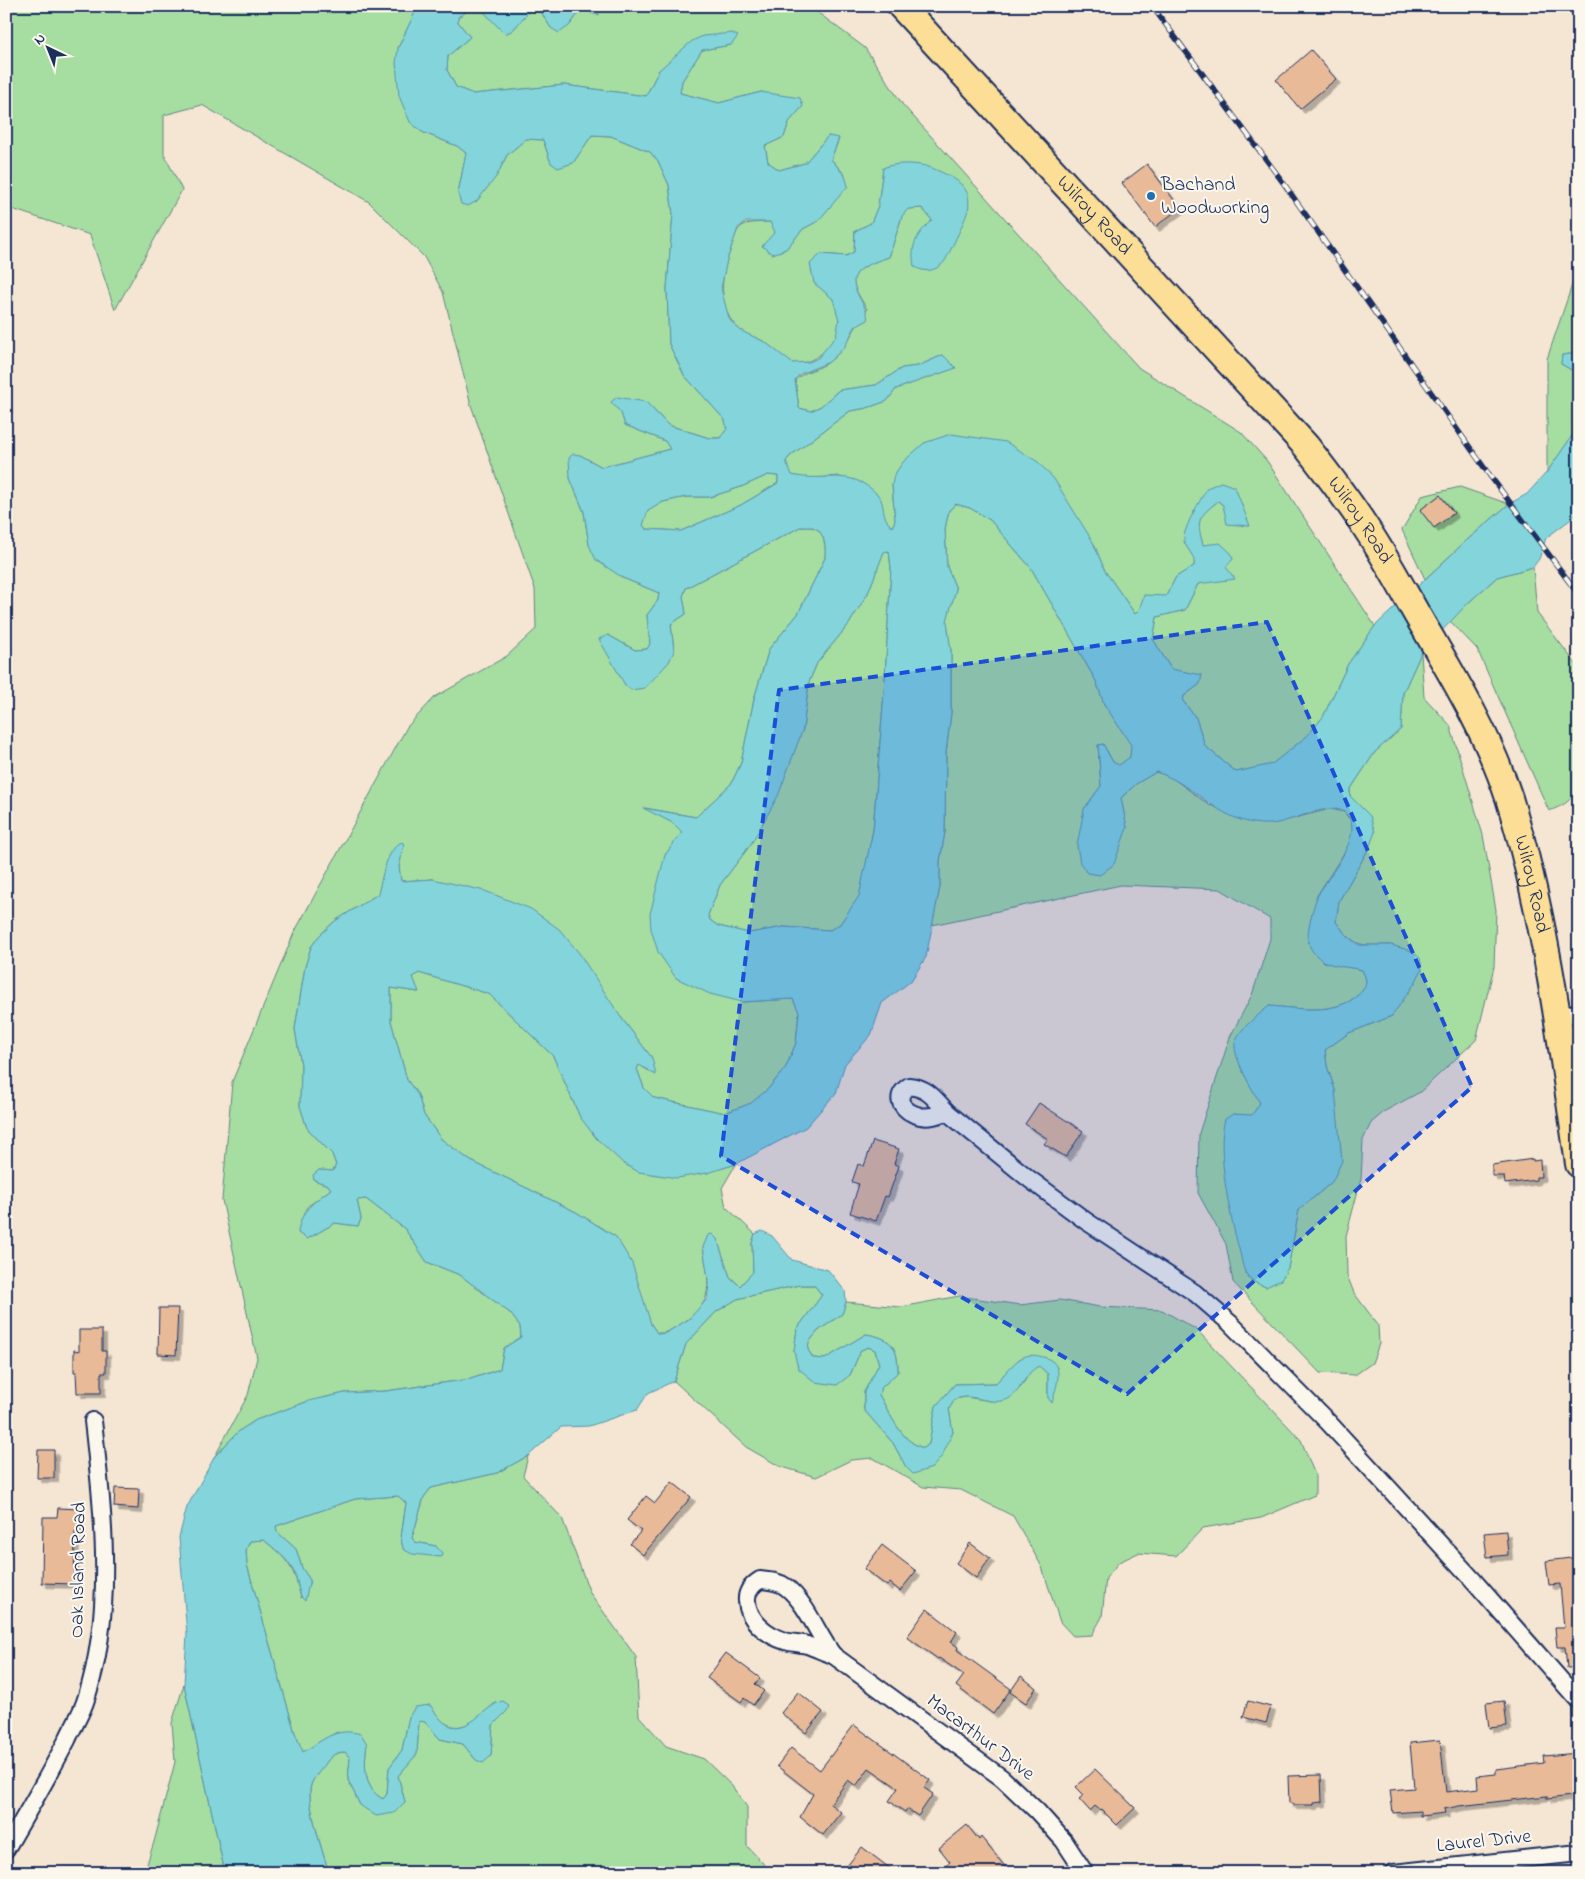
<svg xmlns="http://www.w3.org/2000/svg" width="1585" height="1879" font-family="'Indie Flower',sans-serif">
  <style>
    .green { fill: #a6dda1; stroke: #608680 }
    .water { fill: #83d5db; stroke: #5993a9; fill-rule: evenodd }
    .building { fill: #e8ba98; stroke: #1b2f5e; filter: url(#shadow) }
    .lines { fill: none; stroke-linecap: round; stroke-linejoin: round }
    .minor-casing { stroke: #1b2f5e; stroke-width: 20 }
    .primary-casing { stroke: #1b2f5e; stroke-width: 30 }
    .minor { stroke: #fbf7ec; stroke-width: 16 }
    .primary { stroke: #fcde96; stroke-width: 26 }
    .rail-casing { stroke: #1b2f5e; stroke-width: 5.5 }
    .rail { stroke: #fbf7ec; stroke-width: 4; stroke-dasharray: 11; stroke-linecap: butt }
    .marked { fill: #1d4ed8; fill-opacity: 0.2; stroke: #1d4ed8; stroke-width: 4; stroke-dasharray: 10 6; stroke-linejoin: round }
    .poi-dot { fill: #1f6fb2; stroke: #fbf7ec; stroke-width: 2 }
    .labels { text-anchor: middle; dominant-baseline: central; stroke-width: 4; stroke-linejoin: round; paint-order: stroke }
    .poi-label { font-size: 20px; fill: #1b2f5e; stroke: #fbf7ec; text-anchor: start }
    .street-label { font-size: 20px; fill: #1b2f5e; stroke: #fbf7ec }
  </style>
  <defs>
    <filter id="shadow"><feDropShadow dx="4.5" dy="4.5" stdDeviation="0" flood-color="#0004"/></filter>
  </defs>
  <rect width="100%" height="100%" fill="#f5e5d3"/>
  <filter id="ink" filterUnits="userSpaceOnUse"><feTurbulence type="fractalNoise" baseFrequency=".02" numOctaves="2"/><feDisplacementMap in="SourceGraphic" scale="10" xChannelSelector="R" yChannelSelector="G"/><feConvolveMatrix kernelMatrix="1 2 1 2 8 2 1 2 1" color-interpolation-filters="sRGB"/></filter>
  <g filter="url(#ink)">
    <g class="green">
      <path d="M6,6h412l-20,42 24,84 35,14 9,7 -8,41 38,-17 11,-22 19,-16 17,1 8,23h22l19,-28 19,1 39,16 8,9 11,24 4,29 -6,74 2,56 15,31 41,45 2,9 -7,9h-11l-41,-13 -22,-23h-34l9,11 4,12 40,16 5,8 -68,18 -22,-12 -10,23 14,34 5,33 34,33 36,15 -1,7 -11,15 3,29 -3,5 -12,1 -27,-15 17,50 49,-34 -3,-27 15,-10 -3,-18 3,-8 114,-61c4,0 9,0 12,0 13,3 14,21 13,31l-27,56 -29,35 -15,50 -13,64 -10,21 -35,33 -51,-9 28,15 10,9 -18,23 77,147 51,-3 6,13 -3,31 -10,24 -17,21 -17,15 -27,10 -71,-15 -10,-10 -7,-19 2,-5 13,-6 -32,-42 -187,-137 -32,2 -2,-14 5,-23 -15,12 -11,38 -43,27 -16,15 -8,11 -6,20 -10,62 6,36 -1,41 7,22 25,26 4,11 -3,6 -14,-1 -5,10 14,5 3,4 -24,18v32l28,-16 23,3 3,-7 -4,-19 9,-1 39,30 22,33 33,13 50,38 10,13 1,11 -17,11 -4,21 -29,10 -85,12 -41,2 -36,8 -53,19 -17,11 -24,25 33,-61 9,-37 -35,-158 10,-118 62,-149 113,-206 28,-30 72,-41 29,-27 -1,-40 -64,-184 -28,-113 -19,-35 -55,-55 -167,-97 -38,10v39l18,36 -67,120 -25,-75 -84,-28z"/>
      <path d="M475,6h3l27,27 8,-3 17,-21 11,3 10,16 18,-2 12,-16 17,5 -1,-9h212l56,42 38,57 236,263 102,64 26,29 108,165 -27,38 -25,53 -16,19 -35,29 -36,7 -31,-26 -9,-28 -13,-17 1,-5 16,-12 -29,-15 -18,-30 4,-22 28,-7 13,-26 5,-39 -5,-17 3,-13 17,-14 5,4 -2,-23 -37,60 11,17 -1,7 -18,11 -10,19 -31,18 -30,-43 -12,-29 -201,-57 3,36 -3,6 -7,-6 -6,-24 -41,-21 -31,3 -15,-3 -6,-15 4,-5 60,-45 17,-3 20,-7 9,-12 59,-21 -12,-13 -25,11 -16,2 -26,17 -37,5 -18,16 -10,5 -12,-3 -4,-28c10,-10 24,-10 35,-19 17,-13 25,-35 37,-52 -4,-7 -9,-14 -12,-21 -8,-19 22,-27 34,-31l13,-41 5,-7 15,-1 10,12 37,-11 -86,-41 -5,38 -7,17 -16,8 -1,21 -8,4 -25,-2 -7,29c6,5 16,11 20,18 5,10 6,22 3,33 -5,15 -29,33 -45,29 -8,-2 -20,-16 -27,-21 -9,-5 -20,-7 -27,-14 -19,-17 -18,-49 -10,-71 11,-33 7,-34 42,-35l5,9 -3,23 14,-5 17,-20 15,-8 27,-46 -14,-16 8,-20 -11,-3 -23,27 -26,7 -11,-8 -3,-16 19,-9 5,-15 14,-16 -42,-14 -42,11 -39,-10 2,-12 20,-31 29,-5 1,-12 -73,37 -13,26 -82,-11 -91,9 -17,-7 -9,-17 1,-14 22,-19 -12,-15v-5z"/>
      <polygon points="1579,254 1579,353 1562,355 1561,364 1579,374 1579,426 1547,472 1547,359 1573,282"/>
      <polygon points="768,475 778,476 778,483 741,505 681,531 646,529 643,525 647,511 663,502 686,497 710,497 741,487"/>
      <polygon points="1460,487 1509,504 1466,541 1425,579 1402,530 1422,496"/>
      <path d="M956,504l14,4 20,12 41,48 65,113 8,23 28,41 -2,12 -11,9 -6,-4 -10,-18 -5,1 3,41 -17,23 43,19 -6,-30 15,-14 20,-12 15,5 38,28 62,19 59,-15 14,3 7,9 2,11 -4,13 -33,52 8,65 38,8c5,9 6,16 -3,24 -23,22 -61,14 -90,12l-29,60 20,37 -8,13 -19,-2 12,158 7,9 14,6 22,-19 11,-58 33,-28 3,-92 -8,-24 -2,-16 24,-17 43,-17 -1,-71c-32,0 -34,4 -55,-23l3,-21 30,-53 1,-32 -20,-20v-6l25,-38 26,-23 2,-36 18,-40 3,44 26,28 33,110 13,75 -2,57 -18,73 -56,52 -35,19 -14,12 -8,17 -2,39 -15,57 1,39 7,18 24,32 1,19 -7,19 -17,12 -35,-2 -87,-91 -7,-38 -28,-51 1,-60 31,-96 22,-42 18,-56v-20l-50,-30 -99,-4 -189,40 8,-38v-26l5,-29 1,-79 5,-40v-62l-5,-30 10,-32 -9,-22 -2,-38 4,-19z"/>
      <polygon points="884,551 889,551 891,568 885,679 873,830 860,896 840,924 830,930 784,927 749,933 718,926 710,920 708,915 720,885 751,844 803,729 809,682 817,663 849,624 868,593"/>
      <path d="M1533,567l4,46 42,55v114c-5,18 -14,23 -30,29l-72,-162 -27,-28 18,-18 29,-26z"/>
      <path d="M419,973l70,21 64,62 27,61 127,56 29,-9 -14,24 4,19 29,27 -3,9 1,29 -13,14 -10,-9 -13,-38 -14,8c6,36 13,57 -24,78 -7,4 -13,9 -22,8l-6,-9 -35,-87 -40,-25 -105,-51 -30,-22 -17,-24 -6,-20 -11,-15 -16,-59v-33l27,4 -5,-15z"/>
      <path d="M799,1285h15l8,10 -25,34 -3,22 56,24 11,-25 7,-3 7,3 4,14 -15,28v18l29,33 13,24 47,-34 -4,-24 6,-10 11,-2 25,4 30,-14 11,-18 7,-3 9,8v23l9,-30 -38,-8 -23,24 -41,1 -19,22 -7,38 -5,4c-23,-5 -34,-35 -45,-53l2,-7 17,-16c0,-26 -7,-34 -32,-38l-41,25 -12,-1 -5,-8 1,-8 9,-11 24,-17 4,-12 55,5 58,-11 61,9 40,-5 40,7 62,3 35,20 104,110 14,35v20l-54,23 -58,10 -27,28 -38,-3 -19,9 -13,16 -4,39 -10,18 -19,1 -13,-14 -18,-55 -29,-51 -52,-26 -38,-3 -50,-29 -22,2 -35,17 -37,-11 -33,-19 -72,-66 12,-37 30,-32 21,-13z"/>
      <path d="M528,1456l-5,20 39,42 28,75 46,64 3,59 27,30 38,13 28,27 15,21v39l25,27h-443c-5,-17 -24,-73 -18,-88 2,-7 9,-14 13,-20 6,-8 10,-13 22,-13l4,6 -2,22 12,25 45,-3 -7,-26 19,-22 2,-34 6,2 15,17 23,5 13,16 15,-4 2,-31 14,-14 -11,-9c-12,11 -32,33 -51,21 -6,-3 -11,-12 -15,-18l-21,12 -7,33 -13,18 -2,26 -4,5c-20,-10 -19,-36 -16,-55l-30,-12 -34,20 -8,-19 -48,-168 -1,-15 4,-9 14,-1c26,22 29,26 37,58l9,-18 -8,-12 -6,-19 -19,-17 -1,-6 79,-27 43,-3 8,7 -5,35 2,11 33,-3 -21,-4 -3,-4 12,-41 7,-9 66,-15z"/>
      <polygon points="184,1684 225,1873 144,1873 154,1842 175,1762 172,1723"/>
    </g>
    <g class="water">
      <path d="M418,6h57l-17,11v5l12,15 -22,19 -1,14 9,17 17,7 91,-9 82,11 13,-26 33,-29 11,-5 29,-3 6,3 -7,9 -29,5 -20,31 -2,12 39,10 42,-11 39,6 3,8 -14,16 -5,15 -19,9 3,16 11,8 26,-7 23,-27 11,2 -8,21 14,17 3,10 -30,35 -15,8 -17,20 -14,5 -10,-8 13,-14 -5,-10h-24l-8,6 -11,32 -6,28 8,31 10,11 26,12 27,21 17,-1 9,-4 18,-22 3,-16 -6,-21 -19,-16 -4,-19 11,-10 25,2 8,-4 1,-21 16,-8 7,-17 5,-38c12,-6 37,-5 49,0 13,6 31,12 36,27 1,4 1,12 0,15 -1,6 -21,49 -24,52 -9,10 -21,11 -30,4 -4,-21 3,-32 18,-46l-10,-12 -14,1 -6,7 -13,41c-12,4 -41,12 -34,30 4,14 11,17 13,33l-13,7 -11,21 -15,14 -29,12 -5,6 4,28 12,3 10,-5 18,-16 37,-5 26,-17 16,-2 25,-11 13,13 -60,21 -9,12 -20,7 -17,3 -60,45 -4,5 6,14c33,8 58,-9 86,20 8,9 2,21 14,32l3,-6 -3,-36 2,-10 9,-13 21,-19 27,-9 55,8 32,20 16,17 39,63 12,29 30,43 4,-4 5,-15 22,1 10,-19 18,-11c2,-11 -8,-16 -10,-26 -1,-13 17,-40 23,-52l14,-6 14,5 15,39 -23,-2 -4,-19 -5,-4c-20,17 -22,18 -15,44l17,-2 11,10 2,6 -7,8 9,12 -37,5 -13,26 -28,7 -4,22 18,30 31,6 -2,9 -16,12 -1,5 13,17 9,28 31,26 36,-8 35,-28 16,-19 25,-53 27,-38 91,-85 43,-37 18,-10 20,-22 32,-46v87l-33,25 -7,21 -6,8 -36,10 -29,26 -47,50 -18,40 -2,36 -26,23 -25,38v6l20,20 5,16 -6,16 -30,53 -3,21 11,14 12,9h32l21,6 8,7 2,11 -7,14 -23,33 -43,17 -24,17 2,16 8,24 7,71 -10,21 -33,28 -11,58 -7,12 -15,7c-9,-3 -16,-6 -21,-15 -3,-7 -4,-16 -6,-23 -9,-32 -23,-99 -14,-130l8,-5 19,1 8,-12c-8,-14 -27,-45 -25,-60 2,-13 25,-29 34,-37 29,2 67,10 90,-12 9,-8 8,-15 3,-24 -12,-3 -26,-3 -37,-8 -3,-1 -6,-4 -9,-7 -13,-12 -7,-26 -4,-42 2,-6 3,-12 6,-18 9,-17 51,-65 26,-83 -16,-11 -54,11 -73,12 -50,3 -73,-39 -115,-52l-20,12 -15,14 6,30 -13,36 -14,11 -13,-2 -7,-10 -3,-17 7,-37 17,-23 -3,-41 5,-1 10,18 6,3 11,-8 1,-12 -27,-41 -8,-23 -65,-113 -41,-48 -20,-12 -14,-4 -7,6 -4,19 2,38 9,22 -9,32 4,30v62l-5,40 -1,79 -5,29v26l-14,70 -15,24 -29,22 -11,32 -26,29 -9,29 -30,34 -70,37 -29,9 -30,5 -38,-6 -15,-8 -28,-26 -16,-21 -27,-61 -64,-62 -70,-21 -6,4 6,15 -28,-4v33l16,59 11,15 6,20 17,24 30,22 105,51 40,25 16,26 19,61 6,9 7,1 25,-15 18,-20 2,-15 -6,-37 5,-12 4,-1 5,5 13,38 10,9 13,-14 -1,-29 3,-9 7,-3 10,5 20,24 36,10 17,21 1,11 -4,12 -24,17 -9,11 -1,8 5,8 12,1 41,-25c25,4 32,12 32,38l-17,16 -2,7c11,18 22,48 45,53l5,-4 7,-38 19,-22 41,-1c8,-8 16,-19 25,-25 8,-4 14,-3 22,-1 24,6 13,29 9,46l-4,-5v-24l-9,-8c-14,6 -16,23 -29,32 -14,8 -30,-1 -44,-1 -3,0 -8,1 -11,2l-6,10 4,23 -11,24 -10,12 -19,6 -7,-7 -13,-24 -29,-33v-18l15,-28 -4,-14 -7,-3 -7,3 -11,25 -13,10 -22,-3 -17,-14 -4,-17 3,-22 25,-34 -8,-10h-15l-62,14 -21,13 -30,32 -12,37 -26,12 -11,17 -48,16 -28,1 -33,29 -31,17 -66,15 -7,9 -12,41 3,4 21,4 6,7 -1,4 -29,-3 -9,-5 -2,-11 5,-35 -8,-7 -43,3 -79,27 1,6 19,17 6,19 8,12 -5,21c-8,-6 -6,-20 -11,-29 -7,-14 -18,-22 -30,-32l-14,1 -4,9 1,15 48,168 8,19c22,-13 32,-25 58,-18l6,10c-3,19 -4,45 16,55l4,-5 2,-26 13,-18 7,-33 6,-10 15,-2c4,5 9,14 15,18 22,15 40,-19 58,-22l6,4 -2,6 -14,14 -2,31 -8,7 -7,-3 -13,-16 -23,-5 -15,-17 -6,-1 -2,33 -19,22 7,26 -11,11 -18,3 -16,-11 -12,-25 2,-22 -5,-6c-11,0 -15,5 -21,14 -4,5 -11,12 -13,19 -6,16 13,71 18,88h-104l-41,-189 3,-50 -8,-97 8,-30 28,-51 24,-25 17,-11 53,-19 36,-8 41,-2 85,-12 29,-10 4,-21 17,-11 -1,-11 -10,-13 -50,-38 -33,-13 -22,-33 -39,-30 -9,1 4,19 -3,7 -23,-3 -28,16 -9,-6c3,-24 15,-30 33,-44l-3,-4 -14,-5 -1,-5 6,-5 14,1 3,-6 -4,-11 -25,-26 -7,-22 1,-41 -6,-36 10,-62 6,-20 8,-11 16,-15 43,-27c4,-15 8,-45 24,-52l2,2 -5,23 2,14 32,-2 52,12 46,18 28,20 20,24 41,63 32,42 4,17 -17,-10 -2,4 7,19 10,10 71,15 26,-10 18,-15 17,-21 10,-24 3,-31 -6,-13 -51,3 -32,-8 -34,-16 -18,-26 -7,-23 -1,-15 15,-59 17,-23 -9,-9 -30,-15 53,9 35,-33 10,-21 13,-64 15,-50 29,-35 27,-56c1,-10 0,-28 -13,-31 -3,0 -8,0 -12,0l-114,61 -3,8 3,18 -15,10 3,27 -5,11 -24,26 -14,2 -6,-5 -26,-46 9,-4 27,15 12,-1 3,-5 -3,-29 11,-15 1,-7 -36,-15 -27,-18 -7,-15 -5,-33 -14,-34 -1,-20 4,-4 7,1 22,12 68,-18 -5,-8 -40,-16 -4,-12 -10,-11 6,-5 29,5 22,23 41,13h11l7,-9 -2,-9 -41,-45 -15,-31 -2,-56 6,-74 -4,-29 -11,-24 -8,-9 -39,-16 -19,-1 -19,28 -15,5 -7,-5 -8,-23 -17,-1 -19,16 -11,22 -19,24 -9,5 -7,-2 -3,-10 8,-41 -9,-7 -35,-14 -12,-10 -11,-26 -3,-33 2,-15zM768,475l10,1v7l-37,22 -60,26 -35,-2 -3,-4 5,-14 15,-9 23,-5h24l31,-10zM889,551l2,17 -6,111 -12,151 -14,66 -19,28 -10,6 -46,-3 -35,6 -31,-7 -8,-6 -2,-5 12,-30 31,-41 27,-48 25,-67 6,-47 8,-19 32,-39 19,-31 16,-41z"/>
      <polygon points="478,6 597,6 599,15 581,10 569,26 559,33 551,28 541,12 531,9 513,30 505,34"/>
      <polygon points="1579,353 1579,374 1561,364 1562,355"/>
    </g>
    <g class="building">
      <polygon points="1311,50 1336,79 1300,109 1276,80"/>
      <polygon points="1147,164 1180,208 1155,227 1122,183"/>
      <polygon points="1440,495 1454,513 1434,528 1420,510"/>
      <polygon points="1039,1103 1083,1131 1066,1157 1044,1144 1048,1139 1025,1124"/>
      <polygon points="873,1141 899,1149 894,1164 899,1166 888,1197 885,1196 876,1221 850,1213 859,1184 852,1182 858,1164 864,1166"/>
      <polygon points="1533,1159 1533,1161 1540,1160 1541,1177 1536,1177 1536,1180 1505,1184 1504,1176 1492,1176 1492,1165"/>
      <polygon points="159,1308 178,1308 176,1355 158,1354"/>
      <polygon points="79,1330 102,1330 102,1351 106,1351 106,1373 101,1373 101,1393 77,1393 76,1372 74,1372 74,1350 79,1351"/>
      <polygon points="38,1450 54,1450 54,1478 37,1478"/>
      <polygon points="672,1482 691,1497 643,1555 630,1544 641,1531 627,1520 646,1496 655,1503"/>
      <polygon points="115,1488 139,1489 138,1509 114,1507"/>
      <polygon points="58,1508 79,1509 78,1531 75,1531 74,1584 42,1583 43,1517 57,1517"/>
      <polygon points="1506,1531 1508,1555 1487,1557 1484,1533"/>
      <polygon points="970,1543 990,1558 976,1578 956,1563"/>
      <polygon points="882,1545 916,1571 900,1591 890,1583 887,1586 864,1569"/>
      <polygon points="1579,1557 1579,1667 1567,1668 1565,1647 1557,1647 1555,1628 1564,1628 1560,1584 1549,1585 1546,1561"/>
      <polygon points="927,1609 957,1632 951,1642 958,1647 957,1650 1011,1689 993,1714 956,1686 964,1675 939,1658 938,1659 907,1637"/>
      <polygon points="726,1653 760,1678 755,1684 764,1691 753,1705 744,1698 741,1702 707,1678"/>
      <polygon points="1021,1676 1036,1688 1026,1703 1010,1692"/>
      <polygon points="798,1692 823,1712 806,1733 781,1713"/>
      <polygon points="1248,1701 1271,1707 1266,1723 1243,1717"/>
      <polygon points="1504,1701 1507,1726 1489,1728 1486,1703"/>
      <polygon points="854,1725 930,1780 924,1788 933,1794 918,1816 907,1809 905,1812 889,1801 898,1788 869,1768 856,1786 848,1780 830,1804 841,1812 823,1835 800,1817 813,1794 777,1766 791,1748 820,1770"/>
      <polygon points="1440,1740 1446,1792 1478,1788 1477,1776 1496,1774 1496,1769 1544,1763 1543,1756 1579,1753 1579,1795 1547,1799 1547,1796 1459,1806 1444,1809 1445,1813 1420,1816 1420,1811 1393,1813 1390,1790 1414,1788 1410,1743"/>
      <polygon points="1095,1769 1135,1808 1117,1825 1102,1810 1101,1811 1095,1806 1090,1811 1079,1799 1084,1795 1076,1787"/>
      <polygon points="1321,1775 1322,1802 1313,1803 1313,1805 1292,1805 1292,1803 1289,1803 1288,1776"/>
      <polygon points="967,1825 979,1840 981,1837 1010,1873 937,1873 950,1862 939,1848"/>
      <polygon points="862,1847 896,1873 856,1873 847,1866"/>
    </g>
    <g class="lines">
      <g class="minor-casing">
        <g id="minor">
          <polyline points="1557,1015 1579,1013"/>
          <path d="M909,1086c19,2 25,12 38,26 -9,3 -18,6 -27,4 -16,-4 -29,-18 -11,-30z"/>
          <polyline points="947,1112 1028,1178 1086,1221 1195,1293 1230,1323 1328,1422 1474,1581 1579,1701"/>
          <path d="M760,1580c9,1 18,1 26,7 20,15 32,48 47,68 -9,-3 -17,-7 -26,-10 -7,-2 -15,-2 -22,-4 -18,-6 -37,-20 -38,-40 -1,-10 5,-16 13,-21z"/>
          <polyline points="833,1655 1002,1778 1037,1811 1064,1841 1085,1873"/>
          <path d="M6,1849c21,-36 42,-72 61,-109 6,-14 15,-27 19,-41 29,-88 17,-188 7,-278"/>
          <polyline points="1393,1873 1579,1853"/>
        </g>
      </g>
      <g class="primary-casing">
        <g id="primary">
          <path id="s1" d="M901,6l405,440c21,27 42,54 60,82 22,33 40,68 60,102 31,53 64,109 83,168 37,119 52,243 70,366"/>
        </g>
      </g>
      <use href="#minor" class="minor"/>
      <use href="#primary" class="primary"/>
      <g class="rail-casing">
        <polyline id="rail" points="1152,6 1282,181 1488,473 1579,595"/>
      </g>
      <use href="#rail" class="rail"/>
    </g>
  </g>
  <path class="marked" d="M1267,622l205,465 -345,307 -406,-238 58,-466z"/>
  <circle class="poi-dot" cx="1151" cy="196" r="5"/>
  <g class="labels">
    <g class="poi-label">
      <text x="1161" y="185">Bachand<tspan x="1161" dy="23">Woodworking</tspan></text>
    </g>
    <g class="street-label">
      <text stroke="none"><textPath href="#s1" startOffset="285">Wilroy Road</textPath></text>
      <text stroke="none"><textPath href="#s1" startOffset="690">Wilroy Road</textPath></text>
      <text stroke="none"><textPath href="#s1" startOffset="1095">Wilroy Road</textPath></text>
      <text transform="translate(79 1570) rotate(-89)">Oak Island Road</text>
      <text transform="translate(980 1738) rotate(37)">Macarthur Drive</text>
      <text transform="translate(1484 1842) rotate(-6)">Laurel Drive</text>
    </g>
  </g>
  <rect width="1585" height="1879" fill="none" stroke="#fbf7ec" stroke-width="25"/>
  <rect x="12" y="12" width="1560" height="1854" fill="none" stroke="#1b2f5e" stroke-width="2" filter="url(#ink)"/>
  <g transform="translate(48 48) rotate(317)" stroke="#fbf7ec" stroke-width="4" paint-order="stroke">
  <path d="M0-4L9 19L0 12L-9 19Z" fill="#1b2f5e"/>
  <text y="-8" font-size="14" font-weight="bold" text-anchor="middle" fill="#1b2f5e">N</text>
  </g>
</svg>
